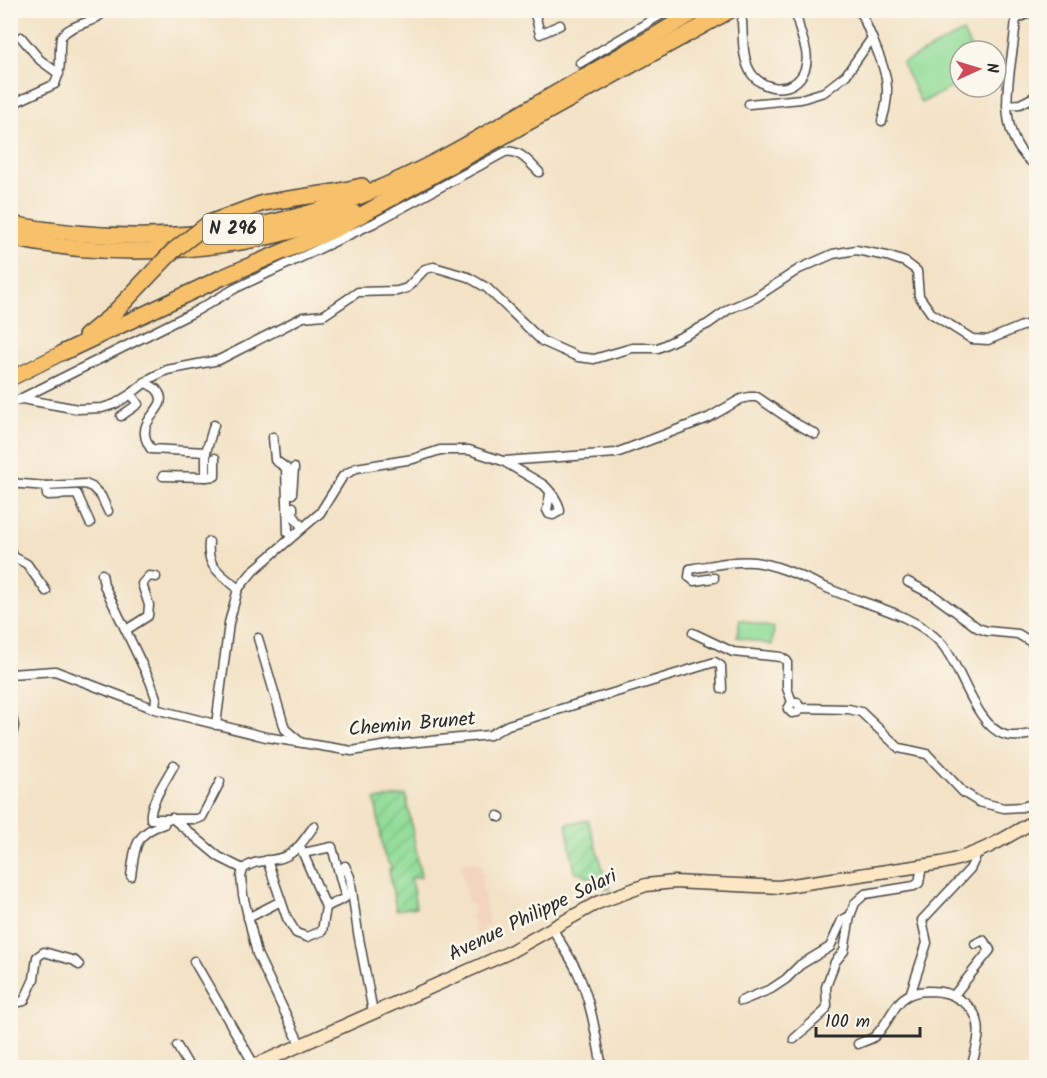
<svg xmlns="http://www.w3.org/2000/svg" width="1047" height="1078" font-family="Kalam,sans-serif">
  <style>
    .built { fill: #f3d4be }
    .grass { fill: #92dc98; stroke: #5e8462; stroke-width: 1.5 }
    .garden { fill: url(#garden-furrows); stroke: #5e8462; stroke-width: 1.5 }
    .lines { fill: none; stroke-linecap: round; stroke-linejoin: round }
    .street-tunnel { stroke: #cbbda7; stroke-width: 8; stroke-dasharray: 8 4; stroke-linecap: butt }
    .street-casing { stroke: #494642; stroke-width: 11 }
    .secondary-casing { stroke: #494642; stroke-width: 15 }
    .primary-casing { stroke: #494642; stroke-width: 16 }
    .highway-casing { stroke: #494642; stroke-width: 18 }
    .street { stroke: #fff; stroke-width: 8 }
    .secondary { stroke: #fce6c4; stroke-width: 12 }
    .primary { stroke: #f7c06b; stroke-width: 14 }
    .highway { stroke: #f7c06b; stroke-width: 15 }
    .highway-bridge-casing { stroke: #494642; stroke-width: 18; stroke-linecap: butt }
    .highway-bridge { stroke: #f7c06b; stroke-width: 15 }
    .labels { text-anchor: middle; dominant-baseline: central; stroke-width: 5; stroke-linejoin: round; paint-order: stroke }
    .shield { fill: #fbf7ec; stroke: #696865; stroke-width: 1.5 }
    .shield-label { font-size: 18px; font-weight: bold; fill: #2b2b2b }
    .street-label { font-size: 20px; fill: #2b2b2b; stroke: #fbf7ec }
  </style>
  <defs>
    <pattern id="garden-furrows" width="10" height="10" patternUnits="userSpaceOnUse" patternTransform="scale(1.5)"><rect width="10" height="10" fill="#92dc98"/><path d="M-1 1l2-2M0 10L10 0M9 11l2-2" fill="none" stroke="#7ebd83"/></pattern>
  </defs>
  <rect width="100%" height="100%" fill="#fbf7ec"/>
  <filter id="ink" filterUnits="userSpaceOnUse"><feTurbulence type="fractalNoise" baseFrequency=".0167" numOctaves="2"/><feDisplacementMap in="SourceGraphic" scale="12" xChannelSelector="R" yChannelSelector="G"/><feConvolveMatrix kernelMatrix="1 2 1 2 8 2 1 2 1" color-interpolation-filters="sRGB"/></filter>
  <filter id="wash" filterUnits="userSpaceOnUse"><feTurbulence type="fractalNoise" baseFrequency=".008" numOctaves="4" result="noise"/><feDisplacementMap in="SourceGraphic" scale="24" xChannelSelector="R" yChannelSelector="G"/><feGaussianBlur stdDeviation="1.35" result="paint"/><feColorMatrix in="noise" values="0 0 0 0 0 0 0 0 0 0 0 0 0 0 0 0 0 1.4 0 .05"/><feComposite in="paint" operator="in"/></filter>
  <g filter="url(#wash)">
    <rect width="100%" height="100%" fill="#f3e2c6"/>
    <polygon class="built" points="476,862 483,865 484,877 481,877 489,925 482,928 491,953 487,954 483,942 478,943 471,916 474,914 472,904 468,904 461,863"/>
    <g class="grass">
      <polygon points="963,32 972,51 960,51 960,83 921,103 902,63"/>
      <polygon points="740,620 774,628 772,645 737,637"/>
    </g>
    <g class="garden">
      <polygon points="406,795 421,877 411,878 416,907 396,910 389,870 392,869 384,855 375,800"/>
      <polygon points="588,820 606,879 611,889 609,890 597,883 599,880 594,877 592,880 582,873 575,872 566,824"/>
    </g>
  </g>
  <g filter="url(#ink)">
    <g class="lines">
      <polyline class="street-tunnel" points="741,10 742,21"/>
      <g class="street-casing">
        <g id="street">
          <polyline points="534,10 540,34 560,25"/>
          <path d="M1016,10c1,49 -28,113 14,151h6"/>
          <polyline points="1016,19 1035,10"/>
          <path d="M742,21c1,14 0,32 6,46 9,24 47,30 57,2 7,-21 -10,-38 -8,-59"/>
          <polyline points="21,37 40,60 59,74"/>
          <path d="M872,38c13,31 21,49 10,83"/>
          <polyline points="580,63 669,10"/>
          <polyline points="749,104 801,99 824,92 846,75 872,38 860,10"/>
          <path d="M10,105l45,-21c8,-19 3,-28 6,-47 11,-15 33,-12 44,-27"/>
          <polyline points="1007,105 1020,104 1036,96"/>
          <path d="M145,382c3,3 10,5 12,8 17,20 -28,28 -6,59l55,3 8,-27"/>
          <path d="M22,398l172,-86 42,-24 138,-65 131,-71c14,-3 24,10 34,20"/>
          <polyline points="10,402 22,399 78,409 102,408 115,404 131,394 151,378 167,370 219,360 303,317 324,315 358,292 397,291 407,288 425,269 434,267 468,277 487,288 542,341 578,357 594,359 632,348 658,348 708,324 729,309 755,298 799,269 833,254 856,250 887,256 905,262 912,267 917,271 919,296 931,313 972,339 988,340 1022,326 1036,323"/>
          <polyline points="121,416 138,404 131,394"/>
          <polyline points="273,437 275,460 286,468 288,533 292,536"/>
          <polyline points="504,461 616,453 708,418 741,399 749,397 757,397 795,423 815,434"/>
          <polyline points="163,476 206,477 206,452"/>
          <polyline points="206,477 215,476 215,458"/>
          <polyline points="10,483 46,486 85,484 92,487 101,496 108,511"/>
          <polyline points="46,486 47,495 77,494 90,523"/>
          <polyline points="292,494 294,468"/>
          <polyline points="293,507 293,515 302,527"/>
          <path d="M209,542c-3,26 11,30 29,47"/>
          <polyline points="10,552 14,557 27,564 46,591"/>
          <polyline points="102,574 104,585 150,681 156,698 155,709"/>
          <path d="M714,578l-20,3 -5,-4 1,-8 5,-1c19,-3 40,-8 59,-6 26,3 50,16 73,26 37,17 85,24 114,55 20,22 34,83 64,92 10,3 21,0 31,-2"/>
          <polyline points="908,582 933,595 978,628 987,631 1018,634 1036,645"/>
          <polyline points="126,630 148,616 149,605 142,584 149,576 156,577"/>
          <polyline points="693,633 733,652 781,657 787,661 787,688 792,702"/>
          <polyline points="258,638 285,729 299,741"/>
          <polyline points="10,674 55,671 155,709 266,737 352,751 389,745 490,735 508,725 715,662 721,666 722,689"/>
          <polyline points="10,706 14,726 10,744"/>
          <polyline points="800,708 797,702 792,702 788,709 792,713 798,712 800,708 849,709 861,712 899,748 927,754 963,792 979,802 1004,808 1022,807 1036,803"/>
          <path d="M216,725l13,-102 9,-34 16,-19 66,-57 23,-37 13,-8 57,-9 27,-9h29l34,11 41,24c6,6 15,17 16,26l-7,4 -4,-1 -2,-4 3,-16"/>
          <path d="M174,765c-7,13 -26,41 -23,54h46l5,-2 18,-35"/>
          <polyline points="498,816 500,817"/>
          <path d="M172,818l47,39 24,12c12,-10 27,-7 41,-12 14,-6 22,-20 30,-31"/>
          <polyline points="303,853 332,847 345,895 345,898 326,907"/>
          <polyline points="267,860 287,918 296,933 307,937 322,931 326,907 300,846"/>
          <polyline points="345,866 350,877 358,933 373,1012"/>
          <polyline points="243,869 241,877 243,895 257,954 300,1044"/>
          <path d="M131,876c4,-28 3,-43 33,-52"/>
          <polyline points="248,918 281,901"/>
          <path d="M553,929c7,14 17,27 24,42 14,30 19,64 25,97"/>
          <polyline points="194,961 256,1068"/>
          <polyline points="911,992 927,943 922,920 970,869 975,859 975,854"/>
          <polyline points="954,995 990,950 983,940 975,944"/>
          <polyline points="741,1001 771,989 786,979 800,965 830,947 842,920 850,916 855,903 865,894 914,886 919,883 922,866"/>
          <polyline points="10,1004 24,1001 34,979 37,957 44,952 75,961 79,965"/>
          <polyline points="794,1039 825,1011 827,1006 826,987 835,962 844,951 850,916"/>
          <path d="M858,1044c5,-3 13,-4 17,-8 21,-20 17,-44 53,-45 16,0 25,3 38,13 21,17 11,42 5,64"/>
          <polyline points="177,1046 190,1068"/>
        </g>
      </g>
      <g class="secondary-casing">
        <path id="secondary" d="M249,1068l259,-115 89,-50 49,-18 28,-3 105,5 162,-24c36,-7 65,-25 95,-43"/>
      </g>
      <g class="primary-casing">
        <polyline id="primary" points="10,379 64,352"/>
      </g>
      <g class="highway-casing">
        <g id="highway">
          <polyline points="209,223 263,203 335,192 362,186"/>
          <path d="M10,224c110,20 222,16 328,-20 71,-24 135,-62 199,-100 54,-31 108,-62 161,-94"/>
          <path d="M10,238c112,24 236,14 343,-26"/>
          <polyline points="86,336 113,314 148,277"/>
          <polyline points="64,352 223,277 336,229 731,10"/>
        </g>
      </g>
      <use href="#street" class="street"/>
      <use href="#secondary" class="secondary"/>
      <use href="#primary" class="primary"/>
      <use href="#highway" class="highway"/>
      <g class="highway-bridge-casing">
        <polyline id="highway-bridge" points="148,277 173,251 209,223"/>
      </g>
      <use href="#highway-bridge" class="highway-bridge"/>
    </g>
  </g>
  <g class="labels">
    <rect class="shield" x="203" y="214" width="60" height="30" rx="4.5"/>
    <g class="shield-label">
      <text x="233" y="229">N 296</text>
    </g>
    <g class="street-label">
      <text transform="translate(412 725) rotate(-5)">Chemin Brunet</text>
      <text transform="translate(533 916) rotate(-26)">Avenue Philippe Solari</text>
    </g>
  </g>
  <rect width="1047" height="1078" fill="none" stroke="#fbf7ec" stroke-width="36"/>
  <g transform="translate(978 69) rotate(86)"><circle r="28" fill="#fbf7ec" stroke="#a8a59f" stroke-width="1.5"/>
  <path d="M0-4.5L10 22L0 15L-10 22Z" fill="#d1495b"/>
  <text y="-9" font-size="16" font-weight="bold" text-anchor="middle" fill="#2b2b2b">N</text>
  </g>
  <path d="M816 1027v9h104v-9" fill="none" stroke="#2b2b2b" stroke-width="3"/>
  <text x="825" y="1027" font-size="18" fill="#2b2b2b" stroke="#fbf7ec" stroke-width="4.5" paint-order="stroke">100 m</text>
</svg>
